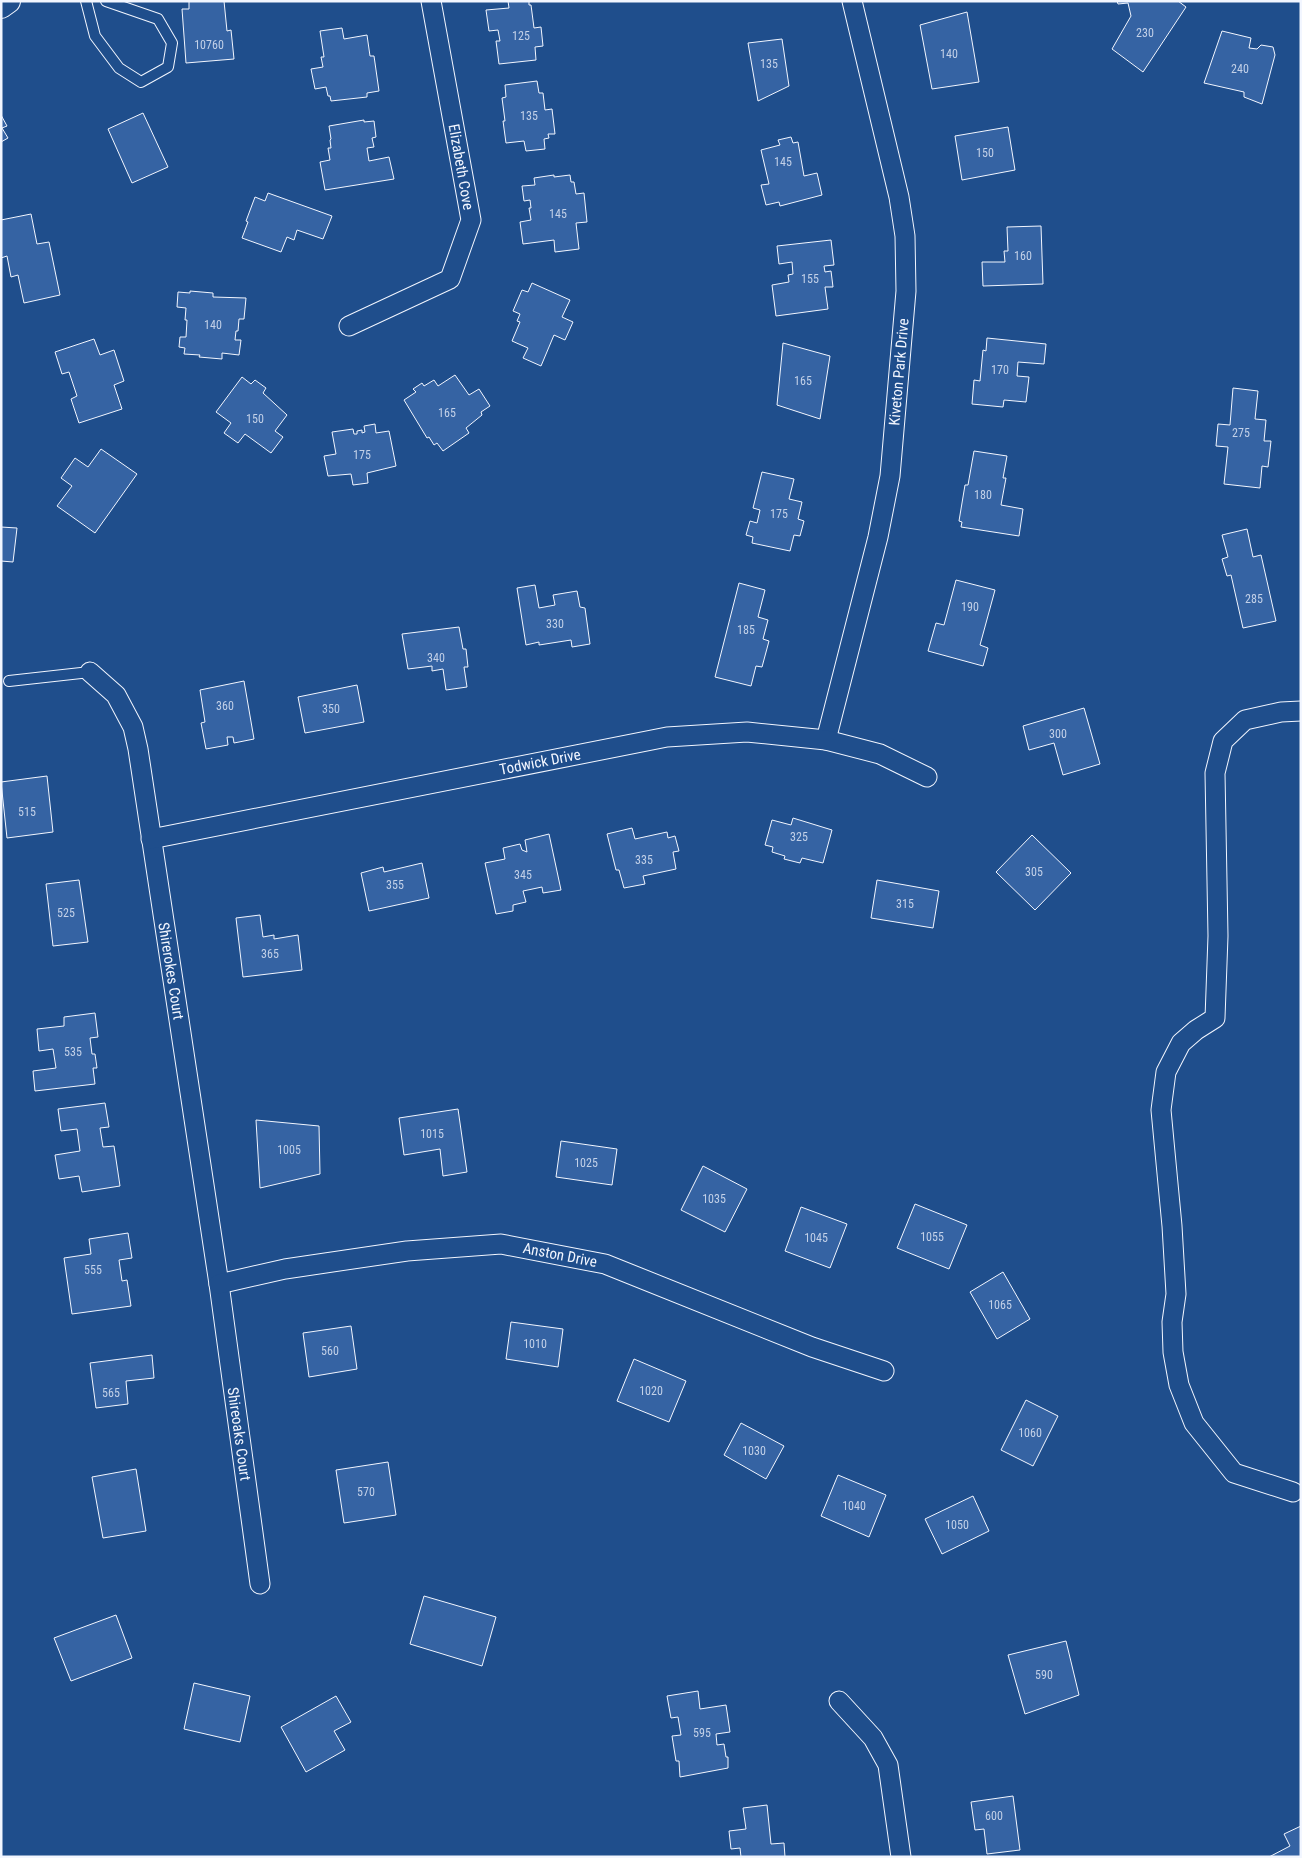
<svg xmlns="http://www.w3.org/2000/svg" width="1302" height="1858" font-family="'Roboto Condensed',sans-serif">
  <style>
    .building { fill: #3563a3; stroke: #f2f6ff }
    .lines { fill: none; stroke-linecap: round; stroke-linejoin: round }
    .service-casing { stroke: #f2f6ff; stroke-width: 12 }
    .minor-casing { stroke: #f2f6ff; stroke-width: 21 }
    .tertiary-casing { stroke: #f2f6ff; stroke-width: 26 }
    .service { stroke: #1f4e8c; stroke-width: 10 }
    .minor { stroke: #1f4e8c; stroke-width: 19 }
    .tertiary { stroke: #1f4e8c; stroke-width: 24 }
    .labels { text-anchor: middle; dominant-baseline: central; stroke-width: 4; stroke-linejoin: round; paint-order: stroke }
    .number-label { font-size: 12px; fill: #c3d1e8 }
    .street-label { font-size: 15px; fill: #f2f6ff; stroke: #1f4e8c }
  </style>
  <rect width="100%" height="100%" fill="#1f4e8c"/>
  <g class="building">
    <polygon points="189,1 224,1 227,31 231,30 234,59 186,63 182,9 189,9"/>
    <polygon points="508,1 529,1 529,5 531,5 534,28 541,27 543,46 535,47 536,60 499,64 496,41 500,41 498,30 489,31 486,10 509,8"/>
    <polygon points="1117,1 1178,1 1186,7 1143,72 1112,49 1131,16 1128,3 1118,4"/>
    <polygon points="967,12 979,82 932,89 920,25"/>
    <polygon points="342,28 344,39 367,35 370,56 374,56 379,91 367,93 367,97 331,101 330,96 328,96 326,87 315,89 311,69 323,67 321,57 324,57 320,31"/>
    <polygon points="1222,31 1251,38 1249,48 1257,49 1261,45 1273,47 1275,55 1262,104 1244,97 1244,92 1204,83"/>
    <polygon points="782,39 789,86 758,101 748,43"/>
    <polygon points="537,81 539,93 543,93 545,110 552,109 555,134 548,134 549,138 544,139 545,149 526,151 524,141 506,143 503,121 505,121 502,98 506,97 505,85"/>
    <polygon points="143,113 168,167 132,183 108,129"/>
    <polygon points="1,115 7,126 2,128 8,138 1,142"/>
    <polygon points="364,120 364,122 374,121 376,137 372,138 374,147 367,148 369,161 389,157 394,179 325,190 320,162 330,160 328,148 331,148 330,140 331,139 329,126"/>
    <polygon points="1008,127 1015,170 962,180 955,136"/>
    <polygon points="791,137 793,143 798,142 804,176 817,173 822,195 780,206 779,202 766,205 761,185 769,184 761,150 780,145 778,140"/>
    <polygon points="554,175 554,177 570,175 571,182 574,182 576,194 584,193 587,222 576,223 579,249 555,252 554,240 523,244 520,222 531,220 529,208 531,208 530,200 524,201 522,186 535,185 534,178"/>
    <polygon points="268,193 332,216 323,239 297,230 294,240 287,237 281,252 242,238 248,222 246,221 255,197 265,201"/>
    <polygon points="31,214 37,244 49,242 60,295 24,303 18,275 11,277 7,256 1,258 1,220"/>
    <polygon points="1041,226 1043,284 983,286 982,262 1005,262 1004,251 1008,251 1007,227"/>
    <polygon points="831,240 834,265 824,266 825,272 831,271 833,287 825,287 828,309 776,316 772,285 789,282 788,275 793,274 792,262 779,264 777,246"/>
    <polygon points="532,283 570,300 562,317 573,322 565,340 554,335 541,366 523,358 528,348 512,341 520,322 517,321 520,314 513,311 522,290 528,292"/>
    <polygon points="190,291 213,293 213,297 246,298 244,319 239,319 238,331 236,331 235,340 241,340 239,355 222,353 222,359 199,357 200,355 184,354 185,348 179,347 180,337 186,337 187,320 185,320 186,308 177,307 178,292 190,293"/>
    <polygon points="987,338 1046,344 1044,364 1018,362 1017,376 1029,377 1026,402 1004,400 1003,407 972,404 974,380 980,381 983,350 986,351"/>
    <polygon points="94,339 100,355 114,350 124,381 114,385 122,409 79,423 71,399 77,396 69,372 62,374 55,352"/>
    <polygon points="783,343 830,356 820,419 777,405"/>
    <polygon points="455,375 469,395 479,389 490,406 481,412 482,415 466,428 469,433 443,451 437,443 434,445 429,437 427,438 404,400 416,392 413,389 422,383 424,386 434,380 438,386"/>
    <polygon points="242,377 251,384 255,380 266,388 263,393 287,415 275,431 283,437 271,453 245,434 238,443 224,433 231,423 216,412"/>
    <polygon points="1233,388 1258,391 1255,419 1266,420 1264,441 1271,441 1268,467 1262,466 1260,488 1224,484 1228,447 1216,446 1218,424 1230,425"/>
    <polygon points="375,424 376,433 389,431 396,466 367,473 368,483 353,485 351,474 328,476 324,456 336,454 332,432 353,429 354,434 357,434 357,431 362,430 362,433 365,432 364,426"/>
    <polygon points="101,449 137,474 95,533 57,506 72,486 61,478 75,458 88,467"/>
    <polygon points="974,451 1007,456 1003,478 1006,478 1001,505 1023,509 1019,536 961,527 962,522 959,521 965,485 968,485"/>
    <polygon points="762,472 794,479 789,499 802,502 798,519 804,521 800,536 794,535 790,551 752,543 753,537 746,535 750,521 757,523 760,510 753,508"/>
    <polygon points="1,527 17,528 13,562 1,561"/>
    <polygon points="1247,529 1253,557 1261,555 1276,621 1243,628 1231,575 1227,576 1222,559 1228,557 1222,535"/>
    <polygon points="956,580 995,590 980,645 988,648 983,666 928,651 936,623 944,625"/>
    <polygon points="739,583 765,590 758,617 768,620 763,639 769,641 762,667 756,666 751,686 715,677"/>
    <polygon points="535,585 539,608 555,605 553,595 577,591 580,607 585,608 590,644 572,647 571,640 539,645 539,642 526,645 517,588"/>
    <polygon points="459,627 463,649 466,649 468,667 464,667 467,687 446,690 443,669 432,671 432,666 408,669 402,634"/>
    <polygon points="244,681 254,739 234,743 233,737 227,737 228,745 206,749 201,723 205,722 200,690"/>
    <polygon points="357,685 364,722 305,733 298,697"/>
    <polygon points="1084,708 1100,764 1063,775 1054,743 1029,750 1023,726"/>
    <polygon points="47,776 53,832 7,838 1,782"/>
    <polygon points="793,818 832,830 823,863 802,858 800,863 784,859 785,856 772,852 773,847 765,845 772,820 791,825"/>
    <polygon points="632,828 635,839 667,832 668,838 675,836 679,851 673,852 676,869 643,876 645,884 624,888 619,870 616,870 607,834"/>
    <polygon points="549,834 561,890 543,893 542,887 523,891 526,902 513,905 513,911 496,914 485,863 505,859 503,848 520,844 522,850 527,852 525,840"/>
    <polygon points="1032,835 1071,873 1035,910 996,872"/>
    <polygon points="422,863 429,898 369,911 361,873 383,867 384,872"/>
    <polygon points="79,880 88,942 53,946 46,884"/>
    <polygon points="877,880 939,891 933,928 871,918"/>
    <polygon points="260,915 263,937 274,935 274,939 298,935 302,970 243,977 236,918"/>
    <polygon points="95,1013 98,1037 90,1038 92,1054 95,1054 97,1068 93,1068 95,1084 35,1091 33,1071 56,1068 53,1049 39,1051 37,1029 64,1026 64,1017"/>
    <polygon points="105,1103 109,1127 100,1128 103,1147 114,1146 120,1186 82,1192 79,1176 59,1179 55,1155 80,1151 77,1129 61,1131 58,1109"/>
    <polygon points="458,1109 467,1172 443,1176 440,1149 404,1155 399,1118"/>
    <polygon points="256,1120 319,1126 320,1174 260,1188"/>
    <polygon points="561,1141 617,1149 612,1185 556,1177"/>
    <polygon points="703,1166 747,1189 725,1232 681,1210"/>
    <polygon points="915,1204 967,1225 949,1269 897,1248"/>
    <polygon points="801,1207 847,1224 830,1268 785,1251"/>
    <polygon points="128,1233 132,1258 119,1260 122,1281 127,1280 131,1306 72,1314 64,1258 91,1254 89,1239"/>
    <polygon points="1003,1272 1030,1319 997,1339 970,1292"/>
    <polygon points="511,1322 563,1329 558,1367 506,1359"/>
    <polygon points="351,1326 357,1369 309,1377 303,1333"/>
    <polygon points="152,1355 154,1378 126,1381 128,1404 96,1408 90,1363"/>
    <polygon points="634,1359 686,1381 669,1422 617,1401"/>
    <polygon points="1026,1400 1058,1416 1033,1466 1001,1450"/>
    <polygon points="741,1423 784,1446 766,1479 724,1455"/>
    <polygon points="388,1462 396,1515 344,1523 336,1470"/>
    <polygon points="136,1469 146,1531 103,1538 92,1477"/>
    <polygon points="838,1475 886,1495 869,1537 821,1516"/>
    <polygon points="973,1496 989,1531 942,1554 925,1519"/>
    <polygon points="424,1596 496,1617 482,1666 410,1644"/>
    <polygon points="116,1615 132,1658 71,1681 54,1638"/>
    <polygon points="1066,1641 1079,1695 1025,1714 1008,1655"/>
    <polygon points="194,1683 250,1696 240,1742 184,1729"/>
    <polygon points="698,1691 700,1709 726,1705 730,1732 716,1734 717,1745 724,1744 726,1757 728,1757 728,1768 680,1777 679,1761 676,1761 672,1736 681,1735 678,1717 671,1718 667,1696"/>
    <polygon points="336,1696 351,1722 334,1731 345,1750 306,1772 281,1727"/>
    <polygon points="1013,1796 1020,1850 987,1854 984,1829 975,1830 971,1802"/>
    <polygon points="767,1805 771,1844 784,1843 785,1857 741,1857 740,1848 731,1849 729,1831 746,1829 743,1808"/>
    <polygon points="1301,1826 1301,1857 1269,1857 1290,1846 1284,1834"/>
  </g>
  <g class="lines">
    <g class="service-casing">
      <g id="service">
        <polyline points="86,1 95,36 119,68 141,82 168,67 172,43 158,19 106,1"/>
        <polyline points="9,681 90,672"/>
      </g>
    </g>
    <g class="minor-casing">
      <g id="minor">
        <polyline points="349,326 450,279 471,220 431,1"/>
        <polyline points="90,672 116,695 133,727 138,749 219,1284 260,1584"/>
        <polyline points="826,740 878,537 890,476 906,291 905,236 899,197 852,1"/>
        <polyline points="151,839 667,737 747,732 826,740 880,754 927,777"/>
        <polyline points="219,1284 285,1269 407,1251 501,1244 605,1264 812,1347 884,1371"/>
        <polyline points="1293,1492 1234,1473 1194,1423 1179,1385 1173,1352 1172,1322 1176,1294 1172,1226 1161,1110 1166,1072 1181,1043 1196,1030 1215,1018 1218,936 1215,773 1223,741 1245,720 1281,712 1301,711"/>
        <polyline points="839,1701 873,1738 888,1765 901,1857"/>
      </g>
    </g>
    <g class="tertiary-casing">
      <polyline id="tertiary" points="1,6 8,1"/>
    </g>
    <use href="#service" class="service"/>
    <use href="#minor" class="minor"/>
    <use href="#tertiary" class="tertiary"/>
  </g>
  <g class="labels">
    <g class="number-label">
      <text x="1145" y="33">230</text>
      <text x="521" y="36">125</text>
      <text x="209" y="45">10760</text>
      <text x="949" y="54">140</text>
      <text x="769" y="64">135</text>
      <text x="1240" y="69">240</text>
      <text x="529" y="116">135</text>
      <text x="985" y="153">150</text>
      <text x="783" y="162">145</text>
      <text x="558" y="214">145</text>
      <text x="1023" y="256">160</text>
      <text x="810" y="279">155</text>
      <text x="213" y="325">140</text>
      <text x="1000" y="370">170</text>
      <text x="803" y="381">165</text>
      <text x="447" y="413">165</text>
      <text x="255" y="419">150</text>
      <text x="1241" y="433">275</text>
      <text x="362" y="455">175</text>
      <text x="983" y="495">180</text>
      <text x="779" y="514">175</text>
      <text x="1254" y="599">285</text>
      <text x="970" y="607">190</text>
      <text x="555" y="624">330</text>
      <text x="746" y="630">185</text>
      <text x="436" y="658">340</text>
      <text x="225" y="706">360</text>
      <text x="331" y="709">350</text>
      <text x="1058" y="734">300</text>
      <text x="27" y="812">515</text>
      <text x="799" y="837">325</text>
      <text x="644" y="860">335</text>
      <text x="1034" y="872">305</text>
      <text x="523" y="875">345</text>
      <text x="395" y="885">355</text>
      <text x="905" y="904">315</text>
      <text x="66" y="913">525</text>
      <text x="270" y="954">365</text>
      <text x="73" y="1052">535</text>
      <text x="432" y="1134">1015</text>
      <text x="289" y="1150">1005</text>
      <text x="586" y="1163">1025</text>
      <text x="714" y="1199">1035</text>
      <text x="932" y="1237">1055</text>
      <text x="816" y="1238">1045</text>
      <text x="93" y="1270">555</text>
      <text x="1000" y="1305">1065</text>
      <text x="535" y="1344">1010</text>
      <text x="330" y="1351">560</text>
      <text x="651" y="1391">1020</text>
      <text x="111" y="1393">565</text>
      <text x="1030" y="1433">1060</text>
      <text x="754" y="1451">1030</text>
      <text x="366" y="1492">570</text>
      <text x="854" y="1506">1040</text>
      <text x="957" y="1525">1050</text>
      <text x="1044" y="1675">590</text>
      <text x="702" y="1733">595</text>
      <text x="994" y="1816">600</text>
    </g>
    <g class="street-label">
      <text transform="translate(461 167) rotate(80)">Elizabeth Cove</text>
      <text transform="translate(899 372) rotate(-85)">Kiveton Park Drive</text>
      <text transform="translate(540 762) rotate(-11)">Todwick Drive</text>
      <text transform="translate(171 971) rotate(81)">Shirerokes Court</text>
      <text transform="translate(560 1255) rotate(11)">Anston Drive</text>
      <text transform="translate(239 1434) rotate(82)">Shireoaks Court</text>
    </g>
  </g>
  <rect width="1302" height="1858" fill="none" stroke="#f2f6ff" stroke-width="5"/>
</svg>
